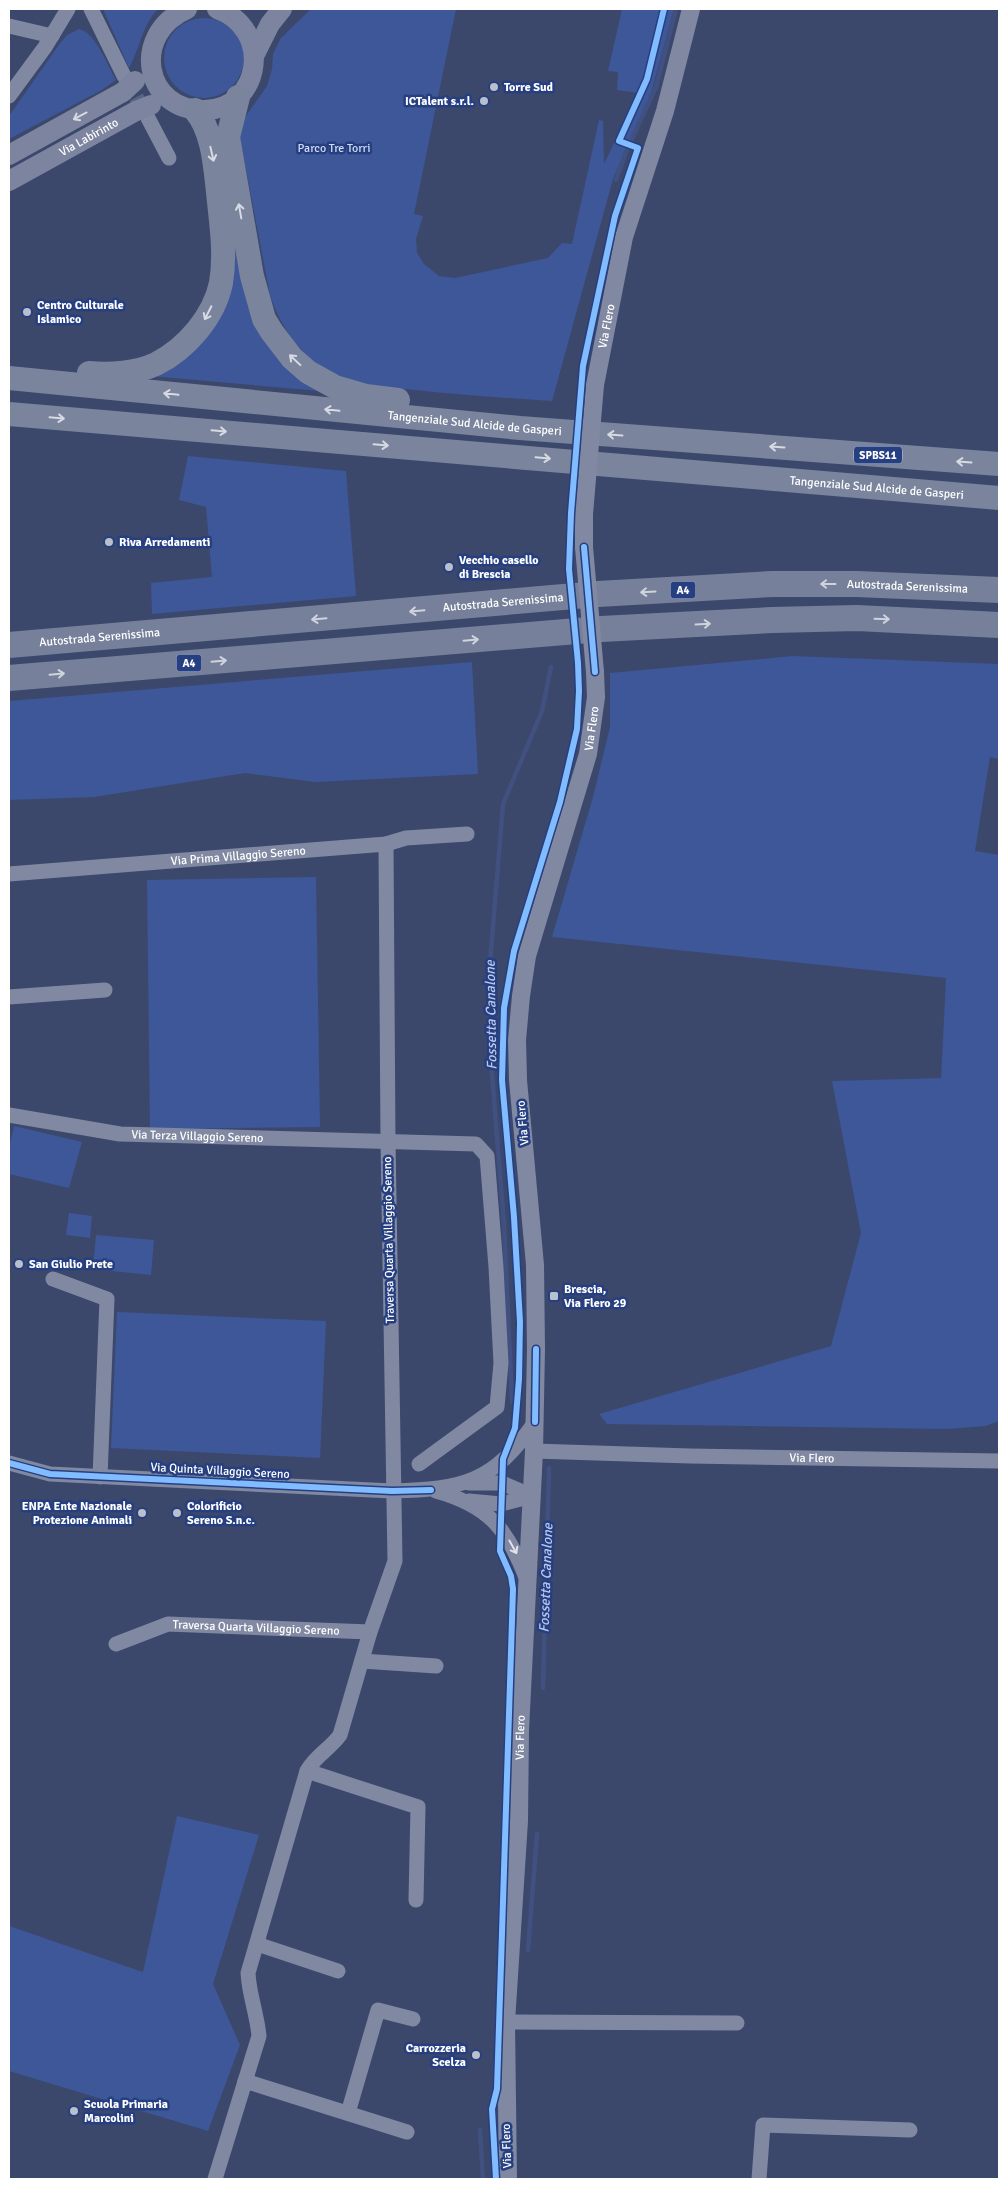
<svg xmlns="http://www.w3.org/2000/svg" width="1008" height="2188" font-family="Signika,sans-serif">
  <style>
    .green { fill: #3d5798 }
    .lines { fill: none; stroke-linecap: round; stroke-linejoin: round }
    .stream { stroke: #405181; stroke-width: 4.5 }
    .minor-tunnel { stroke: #586382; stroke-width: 15; stroke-dasharray: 15 8; stroke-linecap: butt }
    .minor { stroke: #8189a2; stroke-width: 15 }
    .tertiary { stroke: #8189a2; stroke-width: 18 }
    .secondary { stroke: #7c849f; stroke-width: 20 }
    .trunk { stroke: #7a849d; stroke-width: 24 }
    .motorway { stroke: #76809a; stroke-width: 26 }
    .tertiary-bridge { stroke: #8189a2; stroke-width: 18 }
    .secondary-bridge { stroke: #7c849f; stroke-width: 20 }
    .cycleway-casing { stroke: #263f81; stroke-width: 9 }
    .cycleway { stroke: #80bcff; stroke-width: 6 }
    .oneway { stroke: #d8dae2 }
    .oneway2 { stroke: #d7dae2 }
    .oneway3 { stroke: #cfd3dc }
    .oneway4 { stroke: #e0e2e8 }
    .poi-dot { fill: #babfcc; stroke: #263f81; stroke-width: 2 }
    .labels { text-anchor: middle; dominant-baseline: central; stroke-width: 5; stroke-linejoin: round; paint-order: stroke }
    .shield { fill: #263f81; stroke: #bec5d9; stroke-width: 1 }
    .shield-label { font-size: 11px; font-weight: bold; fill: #fff }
    .poi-label { font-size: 12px; font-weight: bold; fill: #fff; stroke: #263f81; text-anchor: start }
    .street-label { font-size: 12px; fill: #fff; stroke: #263f81 }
    .park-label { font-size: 12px; fill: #d0dbf5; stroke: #263f81 }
    .water-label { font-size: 14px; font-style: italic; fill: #b8c8ee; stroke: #263f81 }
  </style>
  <rect width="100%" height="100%" fill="#3b486c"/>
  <g class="green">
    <path d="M103,9h55c-16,16 -18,40 -29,59z"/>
    <path d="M311,9h145l-42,205 9,2 -7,23 1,14 7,11 15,12 16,2 93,-20 14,-15 10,1 27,-124 4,1 1,43 34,-71 -21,-3 1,-18 -10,-1 14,-62h52l-23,84 -38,86 -61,222c-46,-3 -91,-6 -137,-11 -25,-2 -64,-6 -86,-18 -29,-17 -49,-46 -59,-77l-30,-157 1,-15 26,-37 5,-17 1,-15 8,-16z"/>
    <circle cx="204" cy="58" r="40"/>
    <path d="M79,29c16,3 29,37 37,51l-16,11 -91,48v-23l52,-74 6,-7z"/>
    <polygon points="227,184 247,302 253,321 320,391 150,376 202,338"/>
    <polygon points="188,456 346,471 356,596 152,614 151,583 212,577 206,507 179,500"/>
    <polygon points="793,656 999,664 999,759 990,757 975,851 999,855 999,1421 986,1426 947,1429 607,1424 599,1414 831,1346 861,1233 832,1081 941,1078 946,978 552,937 593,797 610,727 610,673"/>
    <polygon points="472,662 478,774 316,782 245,773 94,797 9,800 9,701"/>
    <polygon points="316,877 320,1127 150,1129 147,880"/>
    <polygon points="14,1126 82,1142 69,1188 9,1174 9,1149"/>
    <polygon points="69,1213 92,1216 90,1238 66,1235"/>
    <polygon points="96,1235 154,1240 151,1275 93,1269"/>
    <polygon points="117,1312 326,1321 320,1458 111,1448"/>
    <polygon points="177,1816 259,1835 213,1984 240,2045 208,2131 9,2071 9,1926 143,1972"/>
  </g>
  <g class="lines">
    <g class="stream">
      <polyline points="616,180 626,152 656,87 676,9"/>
      <polyline points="512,1402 504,1224 490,1049 489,975 503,804 542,711 551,667"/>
      <polyline points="543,1688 549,1468"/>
      <polyline points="528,1950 537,1834"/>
      <polyline points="480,2130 483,2179"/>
    </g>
    <polyline class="minor-tunnel" points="125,77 148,118"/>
    <g class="minor">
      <polyline points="91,9 124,76"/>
      <polyline points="9,26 52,36"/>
      <polyline points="9,96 45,47 68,9"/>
      <polyline points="148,118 169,158"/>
      <path id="s1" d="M9,874l377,-30 20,-6 61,-4"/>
      <polyline points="9,997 105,990"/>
      <path id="s2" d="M9,1115l111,19 356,10 11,12 9,111 5,96 -4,44 -78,57"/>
      <polyline points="53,1279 107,1299 100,1477"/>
      <path id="s3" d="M534,1451l156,5 309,5"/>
      <path d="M9,1463l41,11 342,17c71,-2 101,-8 143,-69"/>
      <polyline points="469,1483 502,1483 532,1496"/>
      <path d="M436,1491c54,15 72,39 91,89"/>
      <polyline points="469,1501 501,1504 532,1496"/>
      <path id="s4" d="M116,1644l52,-20 202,8"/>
      <polyline points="362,1661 436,1666"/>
      <polyline points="307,1771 418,1807 416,1900"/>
      <polyline points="257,1944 338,1971"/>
      <polyline points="506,2022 737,2023"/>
      <polyline points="245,2081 407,2132"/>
      <polyline points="348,2113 378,2010 413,2019"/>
      <path d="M215,2179l44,-143c-2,-22 -10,-42 -11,-63l59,-202c8,-15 23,-22 33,-36l30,-103 25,-71 -7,-420 -2,-297"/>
      <polyline points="759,2179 763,2125 910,2130"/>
    </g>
    <g class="tertiary">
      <path id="s5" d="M595,385l29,-148 41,-126 26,-102"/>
      <polyline points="584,514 584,547"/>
      <path id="s6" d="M508,2179l-2,-157 13,-201 1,-91 14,-279 2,-102 -1,-84 -17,-185 -1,-40 4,-44 6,-40 61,-202 8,-57 -1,-25"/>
    </g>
    <g class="secondary">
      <path d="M187,9c-57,25 -43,103 18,101 58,-2 67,-82 12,-101"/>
      <polyline points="255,54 270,24 282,9"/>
      <polyline points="9,155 123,92"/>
      <path id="s7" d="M9,181l127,-70"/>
    </g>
    <g class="trunk">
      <polyline points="238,97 228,137 252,276 264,319 272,332 292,358 308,372 335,387 366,396 398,400"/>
      <path d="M89,373c21,2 48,0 67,-9 30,-15 58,-47 65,-81 5,-30 0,-60 -3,-91 -3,-27 -5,-61 -23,-82"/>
      <path id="s8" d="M9,378l511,50 479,36"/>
      <path id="s9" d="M9,414l990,84"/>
    </g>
    <g class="motorway">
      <path id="s10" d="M9,645l589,-51 174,-10h85l142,6"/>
      <polyline points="9,678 601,629 772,620 857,618 999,625"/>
    </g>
    <g class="tertiary-bridge">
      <polyline points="584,514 595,385"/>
      <polyline points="584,547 595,672"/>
    </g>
    <g class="secondary-bridge">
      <polyline points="123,92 135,81"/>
      <polyline points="136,111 151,105"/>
    </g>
    <g class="cycleway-casing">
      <g id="cycleway">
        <polyline points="584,547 595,672"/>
        <polyline points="535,1422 536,1349"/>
        <polyline points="9,1463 50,1474 392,1491 431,1490"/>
        <polyline points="496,2179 492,2109 497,2089 513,1589 511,1576 500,1551 503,1459 515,1428 519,1379 520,1322 514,1217 502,1080 504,1008 514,951 560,802 577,729 579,691 578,663 569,569 571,513 583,366 615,216 638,148 619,141 647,79 664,9"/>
      </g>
    </g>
    <use href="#cycleway" class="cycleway"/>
  </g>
  <defs><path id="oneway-shaft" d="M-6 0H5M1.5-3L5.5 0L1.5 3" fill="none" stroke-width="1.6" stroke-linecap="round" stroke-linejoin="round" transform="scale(1.25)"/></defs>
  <use class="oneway" href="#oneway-shaft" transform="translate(80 116) rotate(152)"/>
  <g class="oneway2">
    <use href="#oneway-shaft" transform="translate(212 154) rotate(77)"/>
    <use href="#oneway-shaft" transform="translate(240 211) rotate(-100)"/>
    <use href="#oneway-shaft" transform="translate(208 313) rotate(117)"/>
    <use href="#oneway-shaft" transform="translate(295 360) rotate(-137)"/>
    <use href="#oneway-shaft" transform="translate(171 394) rotate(-174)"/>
    <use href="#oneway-shaft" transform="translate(332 410) rotate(-174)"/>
    <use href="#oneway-shaft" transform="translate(57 418) rotate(5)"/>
    <use href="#oneway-shaft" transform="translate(219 431) rotate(5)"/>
    <use href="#oneway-shaft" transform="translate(615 435) rotate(-176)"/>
    <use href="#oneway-shaft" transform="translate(381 445) rotate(5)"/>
    <use href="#oneway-shaft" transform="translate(777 447) rotate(-176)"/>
    <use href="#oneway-shaft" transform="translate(543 458) rotate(5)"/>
    <use href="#oneway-shaft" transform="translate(964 462) rotate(-176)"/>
  </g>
  <g class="oneway3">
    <use href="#oneway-shaft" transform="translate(828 584) rotate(-180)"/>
    <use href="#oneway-shaft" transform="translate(648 592) rotate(177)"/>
    <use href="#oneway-shaft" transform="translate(417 611) rotate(175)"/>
    <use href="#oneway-shaft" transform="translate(319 619) rotate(175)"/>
    <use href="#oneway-shaft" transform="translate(882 619) rotate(2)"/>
    <use href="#oneway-shaft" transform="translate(703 624) rotate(-3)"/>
    <use href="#oneway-shaft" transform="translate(471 640) rotate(-5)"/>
    <use href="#oneway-shaft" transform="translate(219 661) rotate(-5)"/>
    <use href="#oneway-shaft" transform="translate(57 674) rotate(-5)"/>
  </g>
  <use class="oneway4" href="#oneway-shaft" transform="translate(513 1547) rotate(61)"/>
  <g class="poi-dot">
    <circle cx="494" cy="87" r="5"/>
    <circle cx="484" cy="101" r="5"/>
    <circle cx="27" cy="312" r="5"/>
    <circle cx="109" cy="542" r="5"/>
    <circle cx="449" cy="567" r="5"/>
    <circle cx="19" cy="1264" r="5"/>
    <rect x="549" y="1291" width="10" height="10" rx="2.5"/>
    <circle cx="142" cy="1513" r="5"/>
    <circle cx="177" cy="1513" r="5"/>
    <circle cx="476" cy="2055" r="5"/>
    <circle cx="74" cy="2111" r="5"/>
  </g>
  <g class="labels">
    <g class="shield">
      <rect x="854" y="446.5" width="48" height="17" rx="4"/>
      <rect x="670.5" y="581.5" width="25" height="17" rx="4"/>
      <rect x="176.5" y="654.5" width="25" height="17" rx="4"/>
    </g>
    <g class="shield-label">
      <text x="878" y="455">SPBS11</text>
      <text x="683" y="590">A4</text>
      <text x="189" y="663">A4</text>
    </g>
    <g class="poi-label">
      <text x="504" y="87">Torre Sud</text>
      <text x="474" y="101" text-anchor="end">ICTalent s.r.l.</text>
      <text x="37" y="305">Centro Culturale<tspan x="37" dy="14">Islamico</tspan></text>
      <text x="119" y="542">Riva Arredamenti</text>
      <text x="459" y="560">Vecchio casello<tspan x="459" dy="14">di Brescia</tspan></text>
      <text x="29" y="1264">San Giulio Prete</text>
      <text x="564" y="1289">Brescia,<tspan x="564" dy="14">Via Flero 29</tspan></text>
      <text x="132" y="1506" text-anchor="end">ENPA Ente Nazionale<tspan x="132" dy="14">Protezione Animali</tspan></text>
      <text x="187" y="1506">Colorificio<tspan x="187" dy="14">Sereno S.n.c.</tspan></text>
      <text x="466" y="2048" text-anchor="end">Carrozzeria<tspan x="466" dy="14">Scelza</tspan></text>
      <text x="84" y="2104">Scuola Primaria<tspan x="84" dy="14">Marcolini</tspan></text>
    </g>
    <g class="street-label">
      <text stroke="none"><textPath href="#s7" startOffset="91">Via Labirinto</textPath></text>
      <text stroke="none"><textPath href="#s5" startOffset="60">Via Flero</textPath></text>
      <text stroke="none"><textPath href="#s8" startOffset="468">Tangenziale Sud Alcide de Gasperi</textPath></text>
      <text stroke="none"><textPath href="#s9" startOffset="871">Tangenziale Sud Alcide de Gasperi</textPath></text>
      <text stroke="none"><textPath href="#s10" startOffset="901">Autostrada Serenissima</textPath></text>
      <text stroke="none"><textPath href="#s10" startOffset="496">Autostrada Serenissima</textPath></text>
      <text stroke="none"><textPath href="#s10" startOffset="91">Autostrada Serenissima</textPath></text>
      <text stroke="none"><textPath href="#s6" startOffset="1462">Via Flero</textPath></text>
      <text stroke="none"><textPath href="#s1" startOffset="230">Via Prima Villaggio Sereno</textPath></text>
      <text transform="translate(523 1123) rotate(-95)">Via Flero</text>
      <text stroke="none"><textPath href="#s2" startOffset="190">Via Terza Villaggio Sereno</textPath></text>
      <text transform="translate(389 1240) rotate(-91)">Traversa Quarta Villaggio Sereno</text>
      <text stroke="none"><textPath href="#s3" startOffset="278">Via Flero</textPath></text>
      <text transform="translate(220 1471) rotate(3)">Via Quinta Villaggio Sereno</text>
      <text stroke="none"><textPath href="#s4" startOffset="144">Traversa Quarta Villaggio Sereno</textPath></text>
      <text stroke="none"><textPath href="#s6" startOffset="442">Via Flero</textPath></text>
      <text transform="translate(507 2146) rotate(-92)">Via Flero</text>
    </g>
    <g class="park-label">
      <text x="334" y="148">Parco Tre Torri</text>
    </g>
    <g class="water-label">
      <text transform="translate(491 1015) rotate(-91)">Fossetta Canalone</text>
      <text transform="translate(546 1578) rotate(-88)">Fossetta Canalone</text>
    </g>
  </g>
  <rect width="1008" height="2188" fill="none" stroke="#ffffff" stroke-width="20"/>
</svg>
